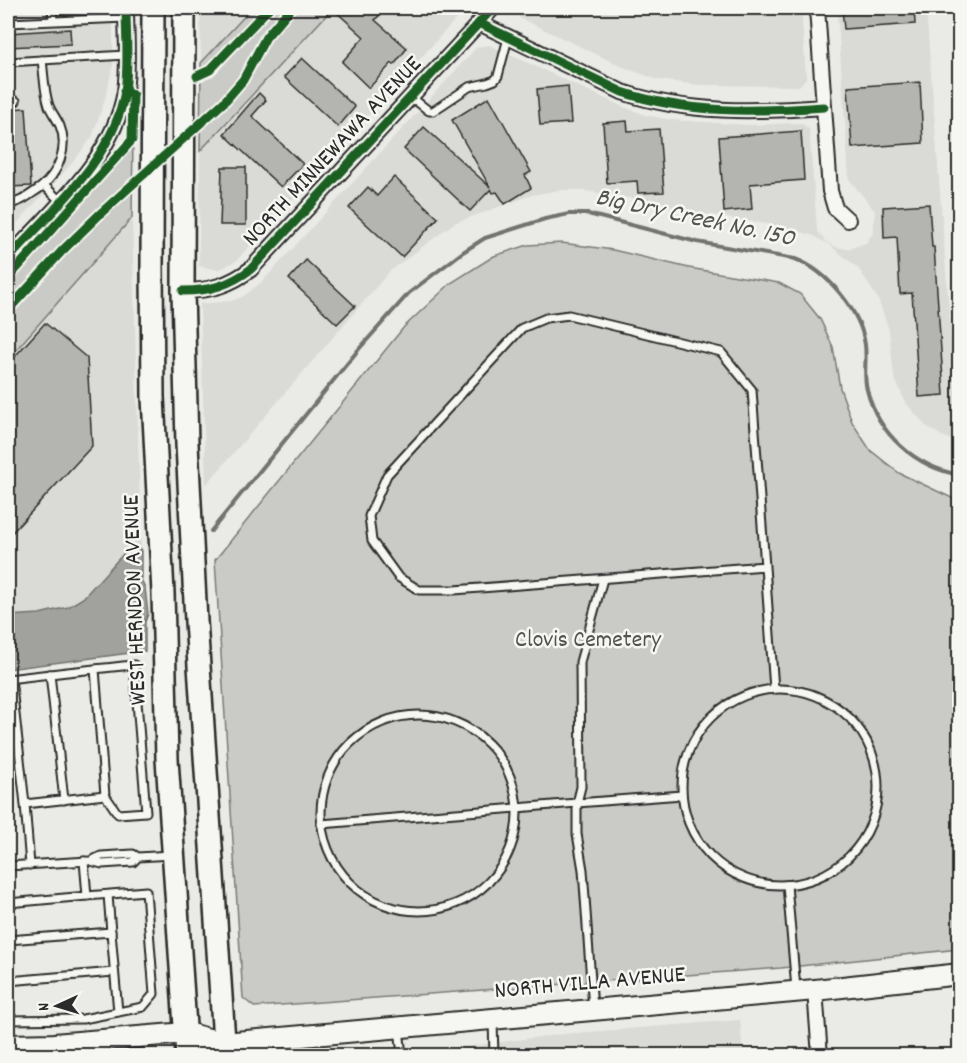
<svg xmlns="http://www.w3.org/2000/svg" width="967" height="1063" font-family="Dekko,sans-serif">
  <style>
    .built { fill: #dadad6 }
    .green { fill: #cacac7; stroke: #7a7a79; stroke-width: 1.5 }
    .water { fill: #a1a19e; stroke: #727270; stroke-width: 1.5 }
    .lines { fill: none; stroke-linecap: round; stroke-linejoin: round }
    .stream { stroke: #727270; stroke-width: 4 }
    .building { fill: #b4b4b1; stroke: #2b2b2b; stroke-width: 1.5 }
    .lane-casing { stroke: #2b2b2b; stroke-width: 11 }
    .street-casing { stroke: #2b2b2b; stroke-width: 18 }
    .secondary-casing { stroke: #2b2b2b; stroke-width: 24 }
    .primary-casing { stroke: #2b2b2b; stroke-width: 26 }
    .lane { stroke: #f6f6f2; stroke-width: 7 }
    .street { stroke: #f6f6f2; stroke-width: 14 }
    .secondary { stroke: #f6f6f2; stroke-width: 20 }
    .primary { stroke: #f6f6f2; stroke-width: 21 }
    .cycleway-casing { stroke: #f6f6f2; stroke-width: 13 }
    .cycleway { stroke: #1b5e20; stroke-width: 9 }
    .labels { text-anchor: middle; dominant-baseline: central; stroke-width: 5; stroke-linejoin: round; paint-order: stroke }
    .street-label { font-size: 24px; fill: #2b2b2b; stroke: #f6f6f2 }
    .park-label { font-size: 24px; fill: #535352; stroke: #f6f6f2 }
    .water-label { font-size: 26px; font-style: italic; fill: #545453; stroke: #f6f6f2 }
  </style>
  <rect width="100%" height="100%" fill="#eaeae6"/>
  <filter id="ink" filterUnits="userSpaceOnUse"><feTurbulence type="fractalNoise" baseFrequency=".0167" numOctaves="2"/><feDisplacementMap in="SourceGraphic" scale="12" xChannelSelector="R" yChannelSelector="G"/><feConvolveMatrix kernelMatrix="1 2 1 2 8 2 1 2 1" color-interpolation-filters="sRGB"/></filter>
  <g filter="url(#ink)">
    <g class="built">
      <polygon points="8,8 113,8 113,65 104,102 92,137 73,162 8,233"/>
      <polygon points="200,8 252,8 201,63"/>
      <polygon points="333,8 466,8 236,261 218,270 199,266 200,151"/>
      <polygon points="516,8 801,8 806,78 799,86 700,85 658,80 623,67 518,17"/>
      <polygon points="837,8 926,8 959,443 940,435 926,426 906,403 894,377 889,330 878,299 858,268 830,245 814,236 781,226 698,213 636,199 580,190 559,190 532,195 454,223 389,272 206,485 200,304 231,301 244,296 263,281 477,47 489,45 619,105 645,115 671,120 749,125 801,123 809,129 817,230 825,241 835,247 848,249 866,243 873,233 875,211 849,179"/>
      <polygon points="132,218 141,549 125,552 83,599 68,607 39,614 8,616 8,359"/>
      <polygon points="740,1020 743,1055 395,1056 563,1034"/>
    </g>
    <g class="green">
      <polygon points="252,8 333,8 200,151 201,63"/>
      <polygon points="133,136 132,218 8,359 8,274 128,144"/>
      <polygon points="562,243 613,250 689,268 779,283 800,294 820,319 833,347 840,388 852,422 870,450 899,473 954,499 960,574 959,949 781,968 254,1007 243,998 215,560 404,327 451,283 494,256 528,245"/>
    </g>
    <polygon class="water" points="141,549 141,579 145,588 148,614 145,622 145,651 8,669 8,616 39,614 68,607 83,598 125,552"/>
    <g class="lines">
      <path class="stream" d="M211,531l148,-182 50,-56 54,-41 22,-14 60,-19 24,-5h19l109,28 98,17c31,11 66,52 70,86 2,15 -2,30 2,45 11,44 48,77 93,85"/>
    </g>
    <g class="building">
      <polygon points="332,8 386,8 375,20 407,48 394,65 392,63 369,88 342,62 364,37"/>
      <polygon points="842,8 914,8 915,24 844,29"/>
      <polygon points="70,29 71,44 8,47 8,33"/>
      <polygon points="302,58 355,107 338,127 284,77"/>
      <polygon points="920,82 923,143 852,148 848,87"/>
      <polygon points="568,86 571,123 540,125 537,89"/>
      <polygon points="259,93 266,100 252,116 303,164 281,187 224,134"/>
      <polygon points="489,97 531,172 525,175 531,188 505,204 497,192 493,193 491,189 470,211 404,149 424,127 490,187 452,120"/>
      <polygon points="26,108 31,186 8,187 8,109"/>
      <polygon points="627,121 628,131 659,129 664,192 638,193 637,181 607,183 603,123"/>
      <polygon points="801,131 804,180 750,184 752,209 724,212 719,137"/>
      <polygon points="222,167 246,167 246,225 220,225"/>
      <polygon points="394,177 438,218 402,257 349,208 368,187 377,196"/>
      <polygon points="929,204 932,247 934,247 944,395 919,397 912,293 900,294 897,237 884,238 883,207"/>
      <polygon points="306,260 355,306 337,324 289,279"/>
      <polygon points="45,323 87,358 92,446 8,537 8,364"/>
    </g>
    <g class="lines">
      <g class="lane-casing">
        <g id="lane">
          <polyline points="52,8 53,20"/>
          <polyline points="8,23 126,18"/>
          <polyline points="8,62 126,55"/>
          <polyline points="411,97 429,111 433,111 469,87 487,83 495,80 498,76 508,38"/>
          <polyline points="8,101 16,101"/>
          <polyline points="44,185 60,201"/>
          <path d="M8,204c13,-1 21,-9 32,-16 18,-14 29,-40 20,-62 -3,-7 -8,-13 -11,-20 -5,-15 -5,-31 -7,-46"/>
          <polyline points="765,566 454,590 419,590 398,577 372,541 369,516 387,475 522,328 546,318 569,315 721,352 752,390 774,689"/>
          <polyline points="603,579 580,662 581,787 577,803 682,795"/>
          <polyline points="50,674 64,800"/>
          <polyline points="11,678 25,804"/>
          <path d="M8,679c42,-5 84,-10 126,-14l12,147 -28,2 -13,-19 -10,-126"/>
          <circle cx="780" cy="787" r="98"/>
          <circle cx="419" cy="813" r="98"/>
          <polyline points="321,824 577,803 577,834 583,870 593,1009"/>
          <polyline points="138,857 133,862 102,864 91,861 101,856 133,854 138,857 171,855"/>
          <polyline points="30,865 25,804 105,795"/>
          <polyline points="8,866 88,861"/>
          <polyline points="787,885 796,989"/>
          <polyline points="108,895 111,932"/>
          <polyline points="8,903 87,896 84,861"/>
          <polyline points="8,940 111,932 118,1012"/>
          <polyline points="8,981 114,972"/>
          <polyline points="8,1020 83,1019 143,1007 154,994 146,891 87,896"/>
          <polyline points="493,1021 494,1056"/>
          <polyline points="399,1028 402,1056"/>
        </g>
      </g>
      <g class="street-casing">
        <g id="street">
          <polyline points="817,8 830,191 835,208 848,220"/>
          <path d="M479,23l143,69c66,22 133,20 202,15"/>
          <path d="M8,259c44,-49 106,-100 117,-168 4,-27 1,-56 1,-83"/>
          <path d="M183,291c27,0 47,-6 68,-22l242,-261"/>
          <polyline points="815,990 820,1056"/>
        </g>
      </g>
      <g class="secondary-casing">
        <g id="secondary">
          <polyline points="8,1045 54,1044 186,1033 224,1043"/>
          <polyline points="199,1056 224,1043 815,990 960,974"/>
        </g>
      </g>
      <g class="primary-casing">
        <g id="primary">
          <polyline points="153,8 152,267 153,397 163,593 167,759 187,1056"/>
          <polyline points="184,8 183,291 187,444 196,621 225,1056"/>
        </g>
      </g>
      <use href="#lane" class="lane"/>
      <use href="#street" class="street"/>
      <use href="#secondary" class="secondary"/>
      <use href="#primary" class="primary"/>
      <g class="cycleway-casing">
        <g id="cycleway">
          <path d="M479,23l143,69c66,22 133,20 202,15"/>
          <polyline points="197,76 210,70 269,8"/>
          <path d="M8,259c44,-49 106,-100 117,-168 4,-27 1,-56 1,-83"/>
          <polyline points="8,278 132,140 133,95 124,91"/>
          <path d="M183,291c27,0 47,-6 68,-22l242,-261"/>
          <polyline points="8,310 62,251 102,212 224,102 243,80 266,37 291,8"/>
        </g>
      </g>
      <use href="#cycleway" class="cycleway"/>
    </g>
  </g>
  <g class="labels">
    <g class="street-label">
      <text transform="translate(333 152) rotate(-47)">NORTH MINNEWAWA AVENUE</text>
      <text transform="translate(136 600) rotate(-92)">WEST HERNDON AVENUE</text>
      <text transform="translate(590 984) rotate(-5)">NORTH VILLA AVENUE</text>
    </g>
    <g class="park-label">
      <text x="588" y="641">Clovis Cemetery</text>
    </g>
    <g class="water-label">
      <text transform="translate(695 219) rotate(12)">Big Dry Creek No. 150</text>
    </g>
  </g>
  <rect width="967" height="1063" fill="none" stroke="#f6f6f2" stroke-width="30"/>
  <rect x="15" y="15" width="937" height="1033" fill="none" stroke="#2b2b2b" stroke-width="2" filter="url(#ink)"/>
  <g transform="translate(57 1006) rotate(266)" stroke="#f6f6f2" stroke-width="4.5" paint-order="stroke">
  <path d="M0-4.5L10 22L0 15L-10 22Z" fill="#2b2b2b"/>
  <text y="-9" font-size="16" font-weight="bold" text-anchor="middle" fill="#2b2b2b">N</text>
  </g>
</svg>
